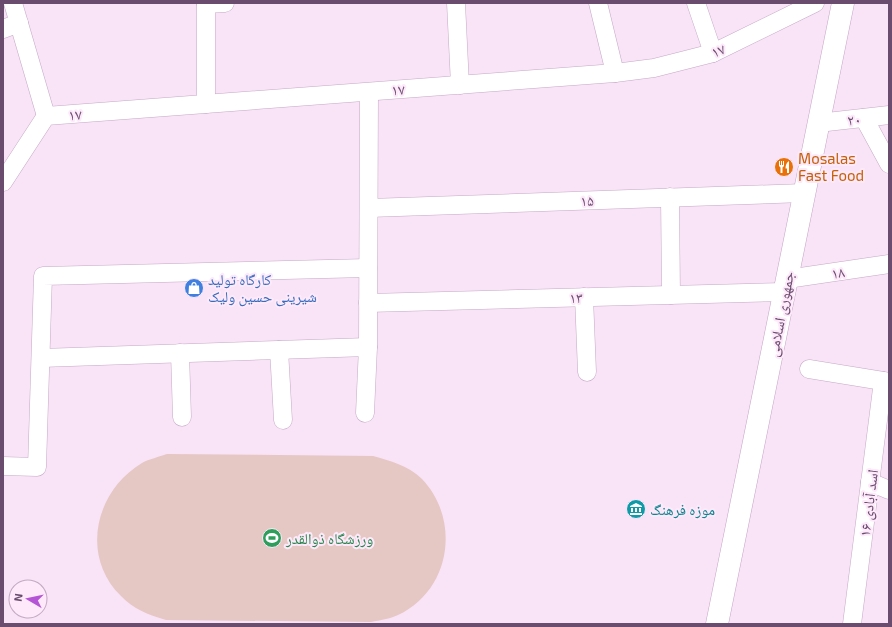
<svg xmlns="http://www.w3.org/2000/svg" width="892" height="627" font-family="'Exo 2','Noto Naskh Arabic',sans-serif">
  <style>
    .green { fill: #e5c7c4 }
    .lines { fill: none; stroke-linecap: round; stroke-linejoin: round }
    .street-casing { stroke: #c5a9c6; stroke-width: 19 }
    .secondary-casing { stroke: #c3a3c5; stroke-width: 23 }
    .street { stroke: #fff; stroke-width: 18 }
    .secondary { stroke: #fff; stroke-width: 22 }
    .labels { text-anchor: middle; dominant-baseline: central; stroke-width: 4; stroke-linejoin: round; paint-order: stroke }
    .street-label { font-size: 15px; fill: #6a4c6e; stroke: #fde9fa }
    .food-label { font-size: 15px; fill: #c56008; stroke: #fde9fa; text-anchor: start }
    .shop-label { font-size: 15px; fill: #366cbe; stroke: #fde9fa; text-anchor: start }
    .culture-label { font-size: 15px; fill: #0d838f; stroke: #fde9fa; text-anchor: start }
    .leisure-label { font-size: 15px; fill: #27864d; stroke: #fde9fa; text-anchor: start }
  </style>
  <rect width="100%" height="100%" fill="#f9e3f6"/>
  <path class="green" d="M167,454l206,2c17,5 35,9 49,23 39,41 29,111 -24,136 -8,4 -18,5 -27,7l-205,-2c-17,-5 -33,-11 -45,-24 -41,-40 -26,-105 21,-133 7,-4 17,-6 25,-9z"/>
  <g class="lines">
    <g class="street-casing">
      <g id="street">
        <polyline points="13,3 46,116"/>
        <polyline points="206,3 206,104"/>
        <polyline points="456,3 460,85"/>
        <polyline points="598,3 615,73"/>
        <polyline points="696,3 713,53"/>
        <polyline points="206,4 225,3"/>
        <polyline points="3,29 19,23"/>
        <polyline points="864,118 889,164"/>
        <polyline points="818,123 889,115"/>
        <polyline points="3,182 46,116 615,73 654,68 713,53 815,3"/>
        <polyline points="670,197 671,295"/>
        <polyline points="369,208 804,193"/>
        <polyline points="787,279 889,264"/>
        <polyline points="584,297 587,372"/>
        <polyline points="368,303 784,292"/>
        <polyline points="279,350 283,420"/>
        <polyline points="180,353 182,417"/>
        <polyline points="41,358 368,347"/>
        <polyline points="809,369 889,382"/>
        <polyline points="365,413 368,347 369,92"/>
        <polyline points="3,466 37,467 43,276 368,268"/>
        <polyline points="870,482 889,490"/>
        <polyline points="852,624 883,381"/>
      </g>
    </g>
    <g class="secondary-casing">
      <polyline id="secondary" points="717,624 843,3"/>
    </g>
    <use href="#street" class="street"/>
    <use href="#secondary" class="secondary"/>
  </g>
  <defs>
    <g id="restaurant-disc" transform="scale(1)"><circle r="9.5" fill="#e8710a" stroke="#fde9fa"/><path d="M-5-6h1v4h1v-4h1v4h1v-4h1v5L-1.5 .5V6h-2V.5L-5-1ZM5-6V6H3V1.5H1.5Q1.5-4 5-6Z" fill="#fff"/></g>
    <g id="shop-disc" transform="scale(1)"><circle r="9.5" fill="#3f7fe0" stroke="#fde9fa"/><path d="M-5-2.5h2.3a2.7 3.5 0 0 1 5.4 0H5L5.5 6h-11ZM-1.5-2.5h3a1.5 2.3 0 0 0-3 0Z" fill="#fff"/></g>
    <g id="museum-disc" transform="scale(1)"><circle r="9.5" fill="#0f9aa8" stroke="#fde9fa"/><path d="M0-6L6-3V-2H-6V-3ZM-5-1h2V3h-2ZM-1-1h2V3h-2ZM3-1h2V3H3ZM-6 4H6V6H-6Z" fill="#fff"/></g>
    <g id="stadium-disc" transform="scale(1)"><circle r="9.5" fill="#2e9e5b" stroke="#fde9fa"/><path d="M0-5a6.5 5 0 1 0 0 10a6.5 5 0 1 0 0-10ZM-3.5-1.8h7v3.6h-7Z" fill="#fff"/></g>
  </defs>
  <g fill-rule="evenodd">
    <use href="#restaurant-disc" x="784" y="167"/>
    <use href="#shop-disc" x="194" y="288"/>
    <use href="#museum-disc" x="636" y="509"/>
    <use href="#stadium-disc" x="272" y="538"/>
  </g>
  <g class="labels">
    <g class="street-label">
      <text transform="translate(718 50) rotate(-22)">۱۷</text>
      <text transform="translate(398 89) rotate(-4)">۱۷</text>
      <text transform="translate(75 114) rotate(-4)">۱۷</text>
      <text transform="translate(854 119) rotate(-7)">۲۰</text>
      <text transform="translate(587 200) rotate(-2)">۱۵</text>
      <text transform="translate(838 272) rotate(-8)">۱۸</text>
      <text transform="translate(576 297) rotate(-2)">۱۳</text>
      <text transform="translate(780 314) rotate(-79)">جمهوری اسلامی</text>
      <text transform="translate(868 503) rotate(-83)">اسد آبادی ۱۶</text>
    </g>
    <g class="food-label">
      <text x="798" y="158">Mosalas<tspan x="798" dy="17">Fast Food</tspan></text>
    </g>
    <g class="shop-label">
      <text x="208" y="279">کارگاه تولید<tspan x="208" dy="17">شیرینی حسین ولیک</tspan></text>
    </g>
    <g class="culture-label">
      <text x="650" y="509">موزه فرهنگ</text>
    </g>
    <g class="leisure-label">
      <text x="286" y="538">ورزشگاه ذوالقدر</text>
    </g>
  </g>
  <rect width="892" height="627" fill="none" stroke="#6a4c6e" stroke-width="8"/>
  <g transform="translate(28 599) rotate(279)"><circle r="19" fill="#fde9fa" stroke="#c2aac2"/>
  <path d="M0-3L7 15L0 10L-7 15Z" fill="#b555d6"/>
  <text y="-6" font-size="11" font-weight="bold" text-anchor="middle" fill="#6a4c6e">N</text>
  </g>
</svg>
